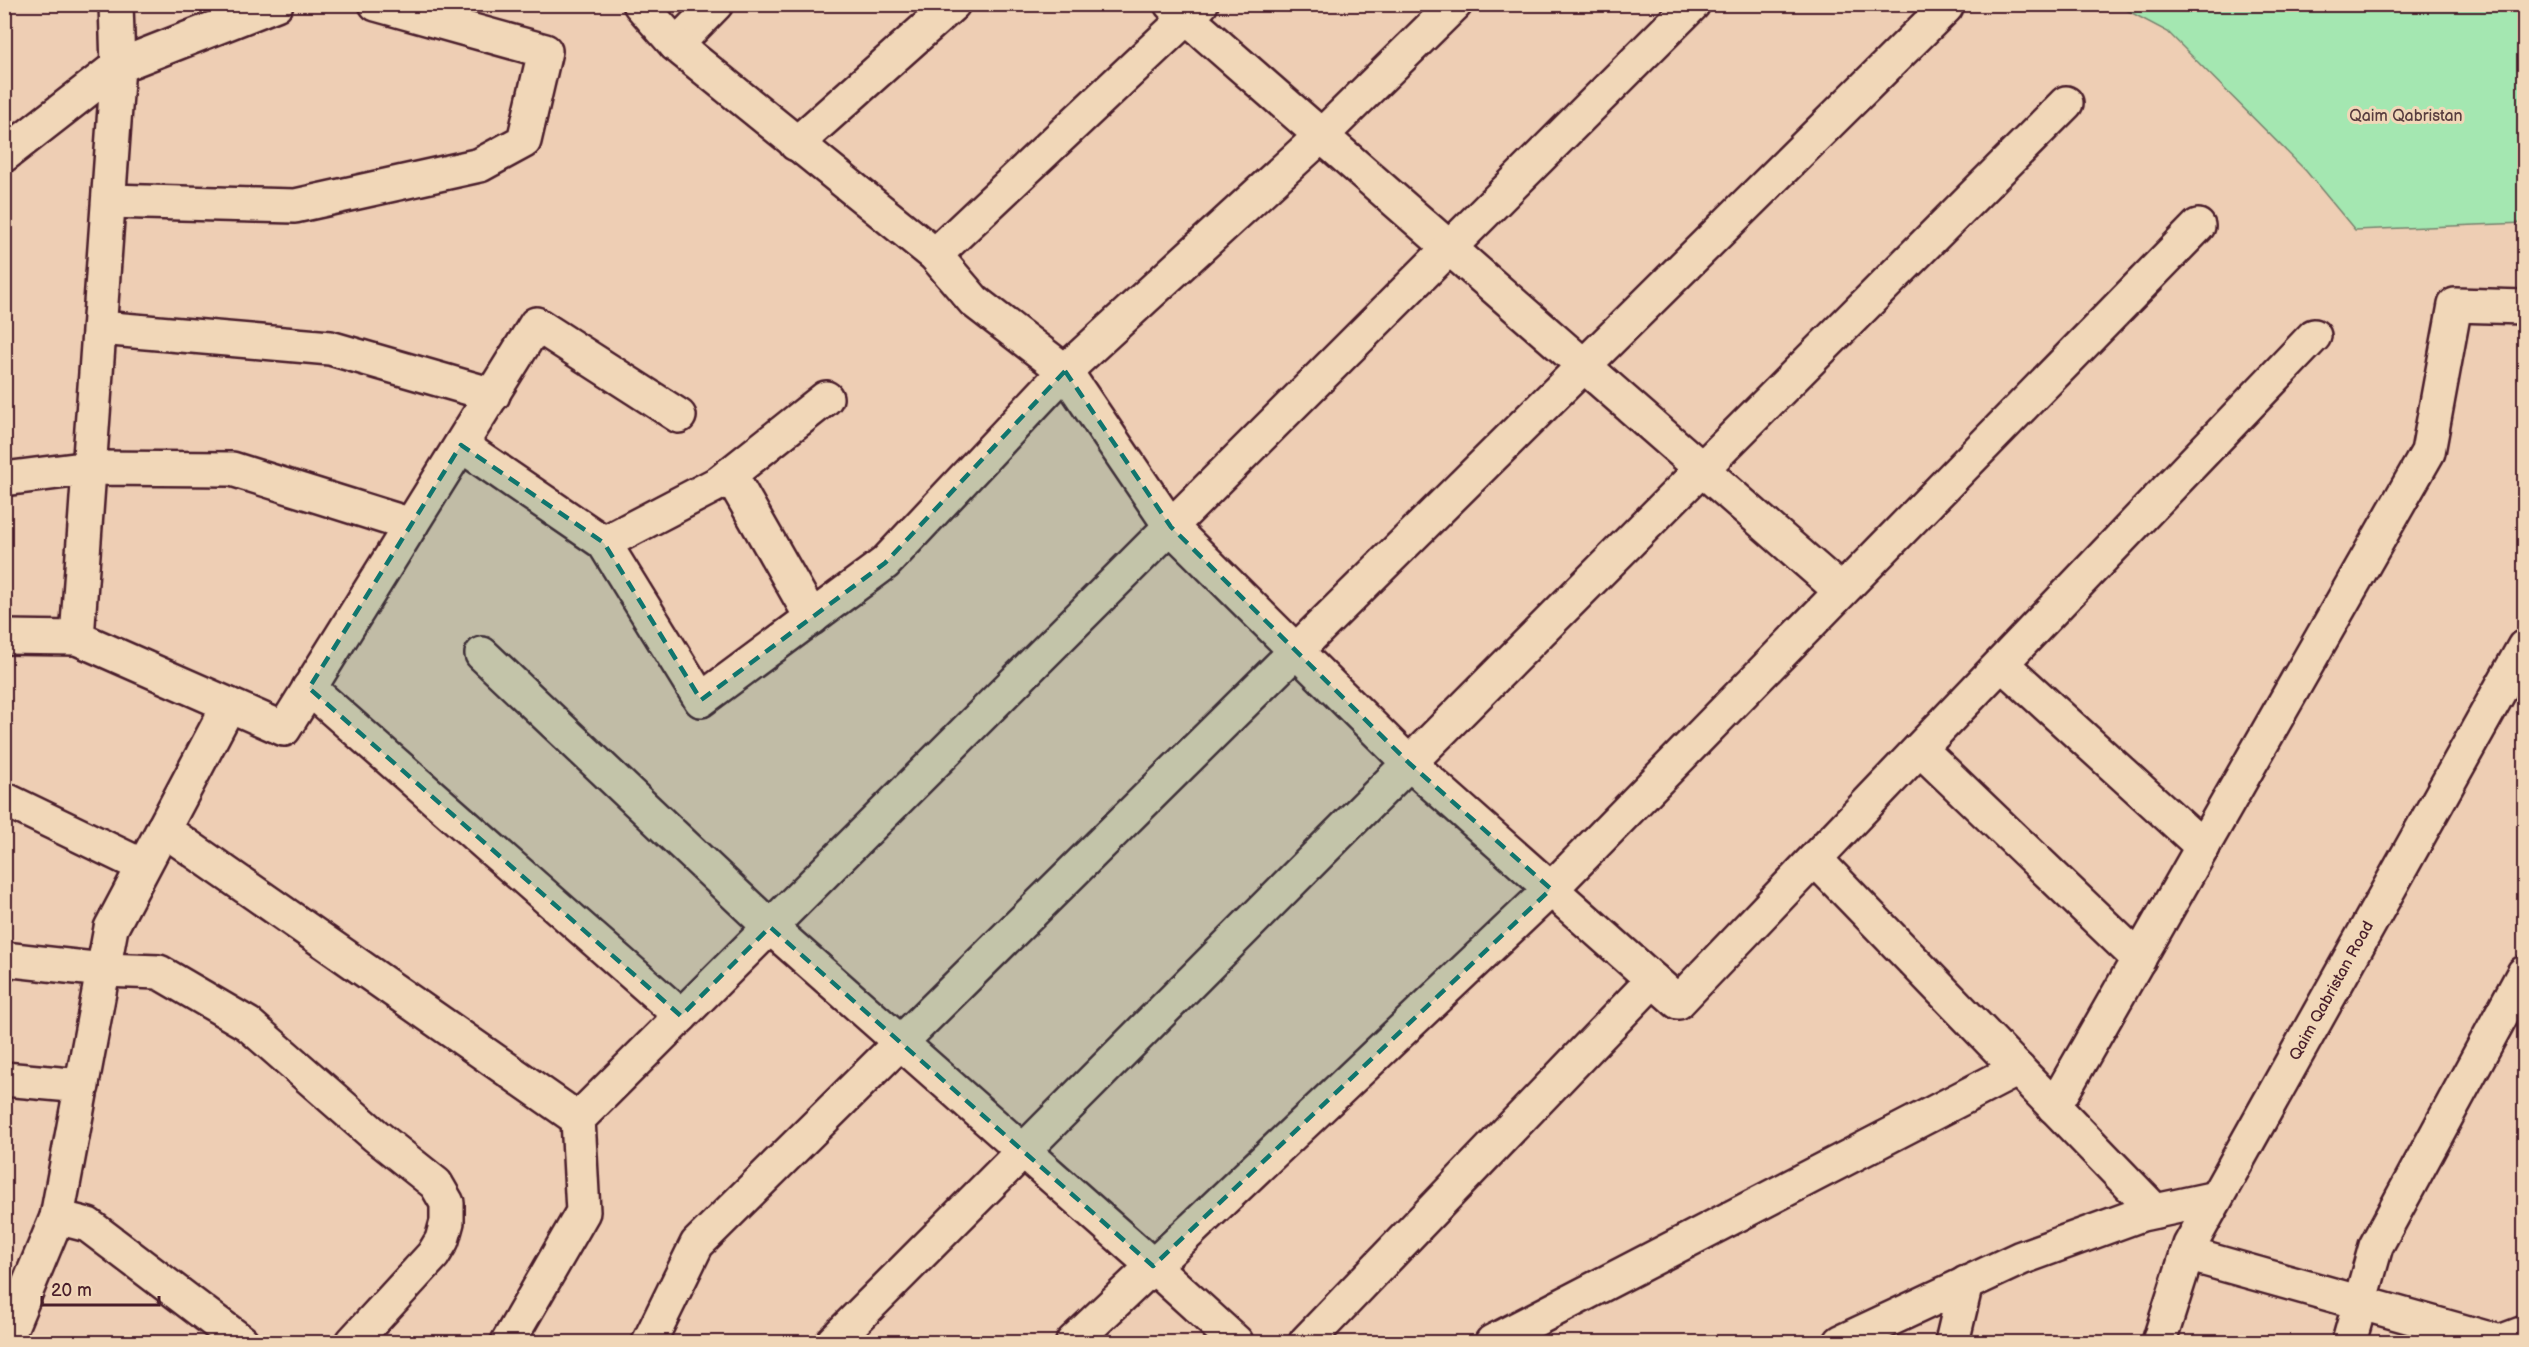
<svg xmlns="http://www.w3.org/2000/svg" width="2529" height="1347" font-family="'Balsamiq Sans',sans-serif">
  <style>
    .green { fill: #a4e7b1; stroke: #77836e; stroke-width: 1.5 }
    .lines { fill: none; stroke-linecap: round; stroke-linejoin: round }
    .minor-casing { stroke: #4a1f2b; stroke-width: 38 }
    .tertiary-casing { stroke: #4a1f2b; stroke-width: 38 }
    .minor { stroke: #f1d7b8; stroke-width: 33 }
    .tertiary { stroke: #f1d7b8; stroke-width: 33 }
    .marked { fill: #0f766e; fill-opacity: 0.2; stroke: #0f766e; stroke-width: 4.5; stroke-dasharray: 12 8; stroke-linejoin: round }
    .labels { text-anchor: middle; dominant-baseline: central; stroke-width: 6; stroke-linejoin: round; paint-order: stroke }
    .park-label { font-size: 16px; fill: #583d3f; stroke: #f1d7b8 }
    .street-label { font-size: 16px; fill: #4a1f2b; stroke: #f1d7b8 }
  </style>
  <rect width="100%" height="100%" fill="#eeceb4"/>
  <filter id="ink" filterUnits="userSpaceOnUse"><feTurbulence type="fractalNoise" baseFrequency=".0167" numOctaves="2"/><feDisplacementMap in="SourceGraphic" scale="12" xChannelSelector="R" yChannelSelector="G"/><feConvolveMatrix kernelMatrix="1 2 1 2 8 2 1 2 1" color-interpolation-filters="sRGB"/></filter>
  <g filter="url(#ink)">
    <polygon class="green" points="2117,5 2524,5 2524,223 2355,230 2306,171 2168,32"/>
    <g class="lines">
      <g class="minor-casing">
        <g id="minor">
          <polyline points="1171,4 1841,591"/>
          <polyline points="1455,4 1321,136 1065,371 1171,527 1409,763 1678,1002 2314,336"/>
          <polyline points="676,45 716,4"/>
          <polyline points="796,144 953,4"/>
          <polyline points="4,155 118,66 276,4"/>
          <polyline points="109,201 295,206 480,165 524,141 545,51 376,4"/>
          <polyline points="935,255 1201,4"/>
          <polyline points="100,328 330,348 493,395"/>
          <polyline points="461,445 604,543 701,700 885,563 1065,371 974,301 935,255 676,45 640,4"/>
          <polyline points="730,474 812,618"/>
          <polyline points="4,479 90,468 232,469 411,525"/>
          <polyline points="604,543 719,483 826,398"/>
          <polyline points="4,637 77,638 284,729 536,324 679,416"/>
          <polyline points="77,638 118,66 116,4"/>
          <polyline points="482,654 770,927 1143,1257 1236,1342"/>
          <polyline points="2002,664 2203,847"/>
          <polyline points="309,688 681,1016"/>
          <polyline points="1920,749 2139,959"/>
          <polyline points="4,799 143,866"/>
          <polyline points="163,829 578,1119"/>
          <polyline points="1815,859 2155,1211"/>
          <polyline points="4,959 103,970 159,972 248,1024 376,1136 436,1184 447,1203 447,1222 442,1240 433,1255 353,1342"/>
          <polyline points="4,1079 82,1086"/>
          <polyline points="2054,1107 2428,452 2455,305 2524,307"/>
          <polyline points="57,1217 88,1225 242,1342"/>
          <polyline points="2187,1254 2500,1342 2524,1333"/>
          <polyline points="5,1342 57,1217 111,928 229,705"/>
          <polyline points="508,1342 583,1212 578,1119 1693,4"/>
          <polyline points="649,1342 697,1244 1946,7"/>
          <polyline points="833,1342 2066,103"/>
          <polyline points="1073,1342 1551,889 2198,226"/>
          <polyline points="1306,1342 1653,980"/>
          <polyline points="1492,1342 2018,1069"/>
          <polyline points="1952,1342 1966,1283"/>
          <polyline points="2349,1342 2376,1246 2524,973"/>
        </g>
      </g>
      <g class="tertiary-casing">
        <g id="tertiary">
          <polyline points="1841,1342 2021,1258 2142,1214 2216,1198"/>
          <polyline points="2159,1342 2190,1245 2524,647"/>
        </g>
      </g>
      <use href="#minor" class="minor"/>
      <use href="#tertiary" class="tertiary"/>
    </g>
  </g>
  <path class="marked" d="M1065,371l106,156 238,236 142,126 -398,377 -383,-339 -89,89 -372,-328 152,-243 143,98 97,157 184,-137z"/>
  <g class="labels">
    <g class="park-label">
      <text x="2406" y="116">Qaim Qabristan</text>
    </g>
    <g class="street-label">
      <text transform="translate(2332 991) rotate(-61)">Qaim Qabristan Road</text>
    </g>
  </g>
  <rect width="2529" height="1347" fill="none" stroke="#f1d7b8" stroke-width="24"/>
  <rect x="12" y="12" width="2505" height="1323" fill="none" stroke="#4a1f2b" stroke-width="2" filter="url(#ink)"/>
  <path d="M42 1296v9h117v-9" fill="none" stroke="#4a1f2b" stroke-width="3"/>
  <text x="51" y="1296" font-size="18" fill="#4a1f2b" stroke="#f1d7b8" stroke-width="4.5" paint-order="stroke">20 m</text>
</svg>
